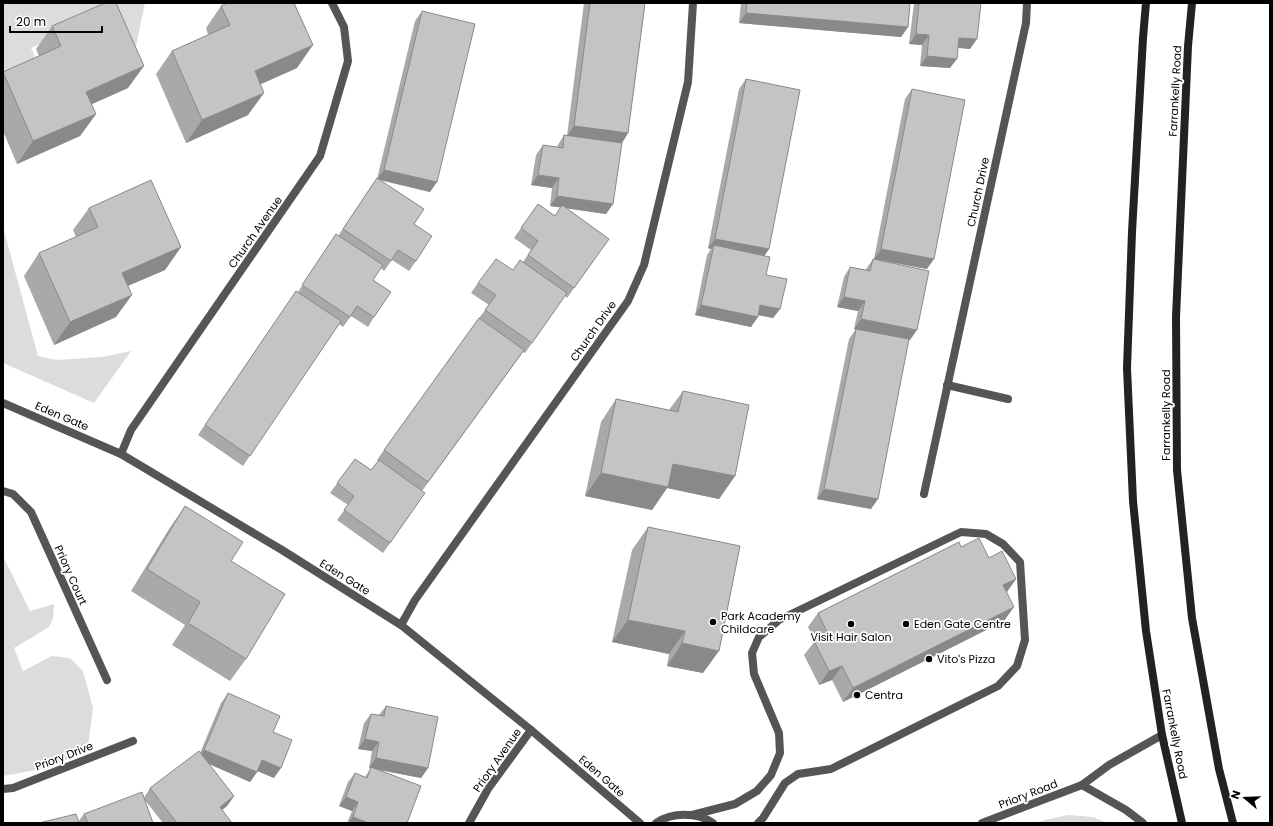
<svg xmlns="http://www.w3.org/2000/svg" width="1273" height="826" font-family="Poppins,sans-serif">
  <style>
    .green { fill: #dcdcdc }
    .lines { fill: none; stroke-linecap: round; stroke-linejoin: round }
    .service { stroke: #555; stroke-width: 8 }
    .minor { stroke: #555; stroke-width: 8 }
    .secondary { stroke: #222; stroke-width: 8 }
    .wall { fill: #a9a9a9 }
    .shaded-wall { fill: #898989 }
    .building { fill: #c4c4c4; stroke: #898989 }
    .poi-dot { fill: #000; stroke: #fff; stroke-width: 1.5 }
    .labels { text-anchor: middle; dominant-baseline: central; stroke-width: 3.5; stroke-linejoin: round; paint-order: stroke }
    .street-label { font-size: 11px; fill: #000; stroke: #fff }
    .poi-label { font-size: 11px; fill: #000; stroke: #fff; text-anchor: start }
  </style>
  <rect width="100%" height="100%" fill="#fff"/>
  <g class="green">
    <polygon points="3,3 145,3 136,46 134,81 102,15 31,48 39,66 3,83"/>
    <polygon points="3,227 38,356 57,360 102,357 131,351 94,403 3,363"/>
    <path d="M3,556l27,55 24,-7 -1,15 -4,8 -35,21 9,23 29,-15 18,2 13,13 10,37 -5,38c-24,20 -55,25 -85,30z"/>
    <polygon points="1068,815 1093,817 1108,823 1036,823 1045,820"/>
  </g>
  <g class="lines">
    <polyline class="service" points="692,815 735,804 757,791 771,775 780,753 779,733 754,674 752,653 759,637 779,620 961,532 986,534 1003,544 1020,562 1025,640 1017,666 998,686 831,769 798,774 785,783 763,818 758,823"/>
    <g class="minor">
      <polyline points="947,385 1008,399"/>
      <polyline points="3,403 121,454 282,550 401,625 531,730 640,823"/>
      <polyline points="121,454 131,430 320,156 348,61 344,27 332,3"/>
      <polyline points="3,491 13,494 31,512 107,680"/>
      <polyline points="924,494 1026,23 1027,3"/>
      <polyline points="401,625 415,600 628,301 644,265 688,82 693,3"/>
      <polyline points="1082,785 1126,810 1143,823"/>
      <polyline points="3,789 13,788 133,741"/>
      <polyline points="469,823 488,789 531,730"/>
      <path d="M656,823c16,-11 41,-11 57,0"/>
      <polyline points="982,823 1082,785 1109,765 1162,735"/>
    </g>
    <g class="secondary">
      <polyline points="1146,3 1143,38 1132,232 1127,368 1133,501 1146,631 1162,735 1182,823"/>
      <polyline points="1192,3 1188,46 1176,317 1177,470 1192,618 1219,769 1233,823"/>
    </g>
  </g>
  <g class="wall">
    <polygon points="584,3 645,3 628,133 622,143 568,136 613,204 606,214 566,208 609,239 567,298 565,296 525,353 523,352 422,491 425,493 383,553 337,520 348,505 330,493 355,459 371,470 378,461 377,460 384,450 479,318 489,305 471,293 478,283 513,270 523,262 531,250 514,238 538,204 555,216 561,207 550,206 552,188 531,185 536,155 543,145 557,147 558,145 564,135 567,136"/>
    <polygon points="741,3 910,3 908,27 901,37 739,23"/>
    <polygon points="914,3 981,3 970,49 958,48 950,68 920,66 922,45 909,44"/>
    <polygon points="221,6 297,68 260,84 248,115 186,143 156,74 172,51 208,35 206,28"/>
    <polygon points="422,11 430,192 379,180 414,224 416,261 409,271 392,260 384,271 381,268 373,280 374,317 368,327 351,316 343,327 339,324 243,466 198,435 296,291 298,292 336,234 338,236 370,188 377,178 377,179 415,21"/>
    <polygon points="52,26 128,88 91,104 96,114 80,136 17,164 3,131 3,72 39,56 36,49"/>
    <polygon points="746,79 769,249 764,256 766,275 780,309 773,318 758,315 751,327 695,315 707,255 711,249 708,248 739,89"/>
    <polygon points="912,89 927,269 874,259 905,99"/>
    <polygon points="89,208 181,247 165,270 128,286 116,317 54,345 24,276 39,253 76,237 73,230"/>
    <polygon points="873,259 910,340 909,340 871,509 817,499 849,339 856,329 867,331 854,329 858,311 837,307 844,277 850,267 866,270 866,269"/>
    <polygon points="683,391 735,476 719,499 667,488 652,510 585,496 601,422 616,399 669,410"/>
    <polygon points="185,506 231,561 246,659 230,681 172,645 185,625 131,591 169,529"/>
    <polygon points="648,527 703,673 667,666 669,654 612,642 632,550"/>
    <polygon points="961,547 989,558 1016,579 1007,592 1004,621 843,702 832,680 819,685 804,655 815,641 808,627 818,613"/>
    <polygon points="228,693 273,732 274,778 258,771 250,782 209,764 234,796 227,806 222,810 232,823 163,823 144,799 153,823 39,823 78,822 84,814 144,798 150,788 200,753 221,703"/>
    <polygon points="386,706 428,768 421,778 375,769 407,823 347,823 352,811 339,806 348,782 355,773 365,777 371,768 369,768 372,751 358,749 364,723 371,714 379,715"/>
  </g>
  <g class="shaded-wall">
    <polygon points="746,13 908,27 901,37 739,23"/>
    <polygon points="916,34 929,35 922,45 909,44"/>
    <polygon points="959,38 977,39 970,49 952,47"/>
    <polygon points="313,45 297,68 239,94 255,71"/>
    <polygon points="927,56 957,59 950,68 920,66"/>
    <polygon points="144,66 128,88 70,114 86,92"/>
    <polygon points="264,93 248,115 186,143 202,120"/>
    <polygon points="96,114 80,136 17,164 33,141"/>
    <polygon points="574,126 628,133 622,143 567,136"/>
    <polygon points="384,170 437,182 430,192 377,179"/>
    <polygon points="538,175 559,178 552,188 531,185"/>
    <polygon points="557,196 613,204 606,214 550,206"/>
    <polygon points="715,239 769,249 762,259 714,245 711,249 708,248"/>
    <polygon points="181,247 165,270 106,295 122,273"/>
    <polygon points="881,249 934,259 927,269 874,259"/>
    <polygon points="132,295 116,317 54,345 70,322"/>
    <polygon points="844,297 865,301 858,311 837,307"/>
    <polygon points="701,305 758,317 751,327 695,315"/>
    <polygon points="760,305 780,309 773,318 753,314"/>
    <polygon points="861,319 917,330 910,340 854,329"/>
    <polygon points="673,464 735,476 719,499 667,488 652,510 585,496 601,473"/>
    <polygon points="824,489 878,499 871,509 817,499"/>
    <polygon points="1016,579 1006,593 1003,585"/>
    <polygon points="1014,607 1004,621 843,702 853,688"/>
    <polygon points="628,620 685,631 669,654 612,642"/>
    <polygon points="682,643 719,651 703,673 667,666"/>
    <polygon points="842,666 832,680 819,685 829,671"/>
    <polygon points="365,739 379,742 372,751 358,749"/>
    <polygon points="204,750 257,772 250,782 198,759"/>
    <polygon points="376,758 428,768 421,778 369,768"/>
    <polygon points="262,760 281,768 274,778 255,770"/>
    <polygon points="234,796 227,806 213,817 220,807"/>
    <polygon points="346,797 358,802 352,811 339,806"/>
    <polygon points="353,817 369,823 348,823"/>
  </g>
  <g class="building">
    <polygon points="105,3 116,3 144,66 86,92 96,114 33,141 3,72 61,46 52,26"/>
    <polygon points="227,3 294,3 313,45 255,71 264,93 202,120 172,51 230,25 221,6"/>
    <polygon points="590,3 645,3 628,133 574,126"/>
    <polygon points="747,3 910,3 908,27 746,13"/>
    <polygon points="919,3 981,3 977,39 959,38 957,59 927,56 929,35 916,34"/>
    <polygon points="422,11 475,24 437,182 384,170"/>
    <polygon points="746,79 800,90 769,249 715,239"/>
    <polygon points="912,89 965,100 934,259 881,249"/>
    <polygon points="564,135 622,143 613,204 557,196 559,178 538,175 543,145 563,148"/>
    <polygon points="377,178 424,209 414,224 432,236 416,261 398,250 391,261 343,229"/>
    <polygon points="151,180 181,247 122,273 132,295 70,322 39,253 98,227 89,208"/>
    <polygon points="538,204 555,216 562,205 609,239 574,288 528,255 538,241 521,228"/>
    <polygon points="336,234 383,265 373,280 391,292 374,317 357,306 350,317 302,285"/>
    <polygon points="714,245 770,257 766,275 787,279 780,309 760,305 758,317 701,305"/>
    <polygon points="496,259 513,270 520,260 567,293 532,343 485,310 496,295 478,283"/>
    <polygon points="873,259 929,271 917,330 861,319 865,301 844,297 850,267 870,271"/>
    <polygon points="296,291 341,321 250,456 205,425"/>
    <polygon points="479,318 524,350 428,482 384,450"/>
    <polygon points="856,329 909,339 878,499 824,489"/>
    <polygon points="683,391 749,405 735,476 673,464 668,487 601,473 616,399 678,412"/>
    <polygon points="355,459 371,470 379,460 425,493 390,543 344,510 354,496 337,483"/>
    <polygon points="185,506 243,542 231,561 285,594 246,659 188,623 200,602 147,569"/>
    <polygon points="648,527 740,546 719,651 682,643 685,631 628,620"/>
    <polygon points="979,538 989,558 1002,551 1016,579 1003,585 1014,607 853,688 842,666 829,671 814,641 828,634 818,613 959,542 961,547"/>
    <polygon points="228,693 280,716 273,732 292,740 281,768 262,760 257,772 204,750"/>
    <polygon points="386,706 438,717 428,768 376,758 379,742 365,739 371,714 384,716"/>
    <polygon points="199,751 234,796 220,807 232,823 177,823 150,788"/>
    <polygon points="371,767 421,786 407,823 369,823 353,817 358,802 346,797 355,773 367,778"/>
    <polygon points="142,792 153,823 88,823 84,814"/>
    <polygon points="76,814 79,823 39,823"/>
  </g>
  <g class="poi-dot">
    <circle cx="713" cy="622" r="4"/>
    <circle cx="851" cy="624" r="4"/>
    <circle cx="906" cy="624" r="4"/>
    <circle cx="929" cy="659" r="4"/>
    <circle cx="857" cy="695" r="4"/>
  </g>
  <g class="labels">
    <g class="street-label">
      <text transform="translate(1175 91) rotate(-87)">Farrankelly Road</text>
      <text transform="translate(978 192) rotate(-78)">Church Drive</text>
      <text transform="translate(255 232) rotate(-55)">Church Avenue</text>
      <text transform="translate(593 331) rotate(-55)">Church Drive</text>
      <text transform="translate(1166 415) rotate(-90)">Farrankelly Road</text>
      <text transform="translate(62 416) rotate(23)">Eden Gate</text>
      <text transform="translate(71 575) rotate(66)">Priory Court</text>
      <text transform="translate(345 577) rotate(32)">Eden Gate</text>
      <text transform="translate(1175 734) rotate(79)">Farrankelly Road</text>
      <text transform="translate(64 756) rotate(-21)">Priory Drive</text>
      <text transform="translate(497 760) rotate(-55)">Priory Avenue</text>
      <text transform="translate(602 776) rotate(41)">Eden Gate</text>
      <text transform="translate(1028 794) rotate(-21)">Priory Road</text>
    </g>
    <g class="poi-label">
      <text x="721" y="616">Park Academy<tspan x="721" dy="13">Childcare</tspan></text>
      <text x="914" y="624">Eden Gate Centre</text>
      <text x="851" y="637" text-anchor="middle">Visit Hair Salon</text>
      <text x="937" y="659">Vito's Pizza</text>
      <text x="865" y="695">Centra</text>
    </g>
  </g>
  <rect width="1273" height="826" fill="none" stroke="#000000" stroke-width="8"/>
  <g transform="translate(1245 798) rotate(289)" stroke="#ffffff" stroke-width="3" paint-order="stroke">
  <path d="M0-3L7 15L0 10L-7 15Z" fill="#000000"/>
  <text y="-6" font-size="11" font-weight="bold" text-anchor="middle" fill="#000000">N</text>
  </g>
  <path d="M10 26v6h92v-6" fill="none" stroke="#000000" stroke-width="2"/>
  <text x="16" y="26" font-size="12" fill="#000000" stroke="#ffffff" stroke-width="3" paint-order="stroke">20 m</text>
</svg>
